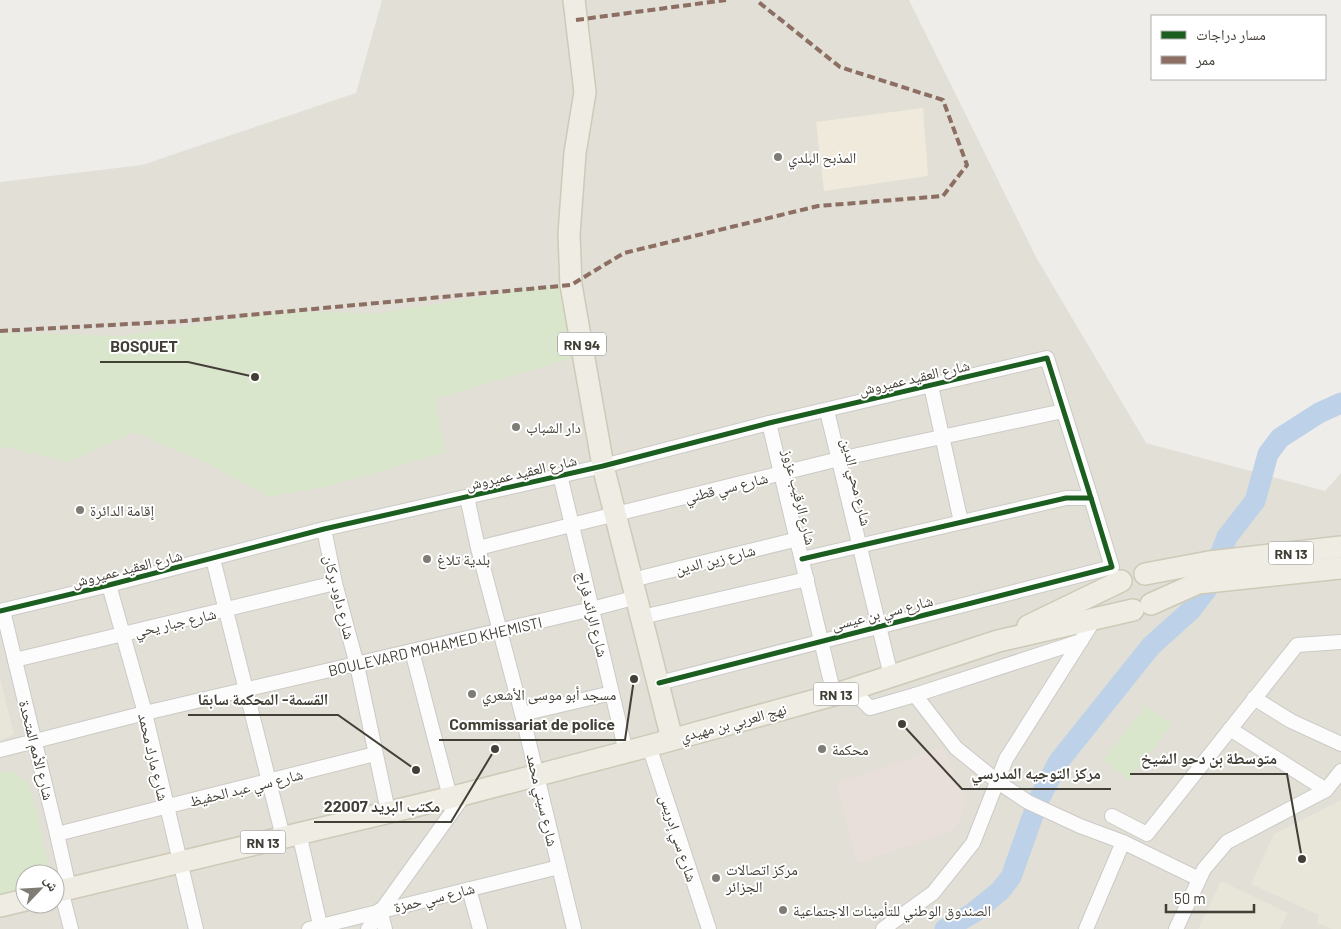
<svg xmlns="http://www.w3.org/2000/svg" width="1341" height="929" font-family="Barlow,'Noto Naskh Arabic',sans-serif">
  <style>
    .residential { fill: #e1dfd6; fill-rule: evenodd }
    .commercial { fill: #f0eadc }
    .education { fill: #e8e5d9 }
    .medical { fill: #e8deda }
    .green { fill: #d9e6cb }
    .lines { fill: none; stroke-linecap: round; stroke-linejoin: round }
    .river { stroke: #bdd2e8; stroke-width: 21 }
    .minor-casing { stroke: #cccac6; stroke-width: 16 }
    .primary-casing { stroke: #cecab8; stroke-width: 24 }
    .minor { stroke: #fcfcfc; stroke-width: 14 }
    .primary { stroke: #efece4; stroke-width: 21 }
    .quiet { stroke: #8d6e63; stroke-width: 4; stroke-dasharray: 8 4; stroke-linecap: butt }
    .cycleway-casing { stroke: #fff; stroke-width: 8 }
    .cycleway { stroke: #1b5e20; stroke-width: 5 }
    .poi-dot { fill: #7e7c75; stroke: #fff; stroke-width: 2 }
    .labels { text-anchor: middle; dominant-baseline: central; stroke-width: 4; stroke-linejoin: round; paint-order: stroke }
    .shield { fill: #fff; stroke: #7b7972; stroke-width: 1 }
    .shield-label { font-size: 14px; font-weight: bold; fill: #423f36 }
    .poi-label { font-size: 15px; fill: #423f36; stroke: #fff; text-anchor: start }
    .street-label { font-size: 15px; fill: #423f36; stroke: #fff }
    .leader { fill: none; stroke: #423f36; stroke-width: 2 }
    .callout-dot { fill: #423f36; stroke: #fff; stroke-width: 2 }
    .callout-label { font-size: 16px; text-anchor: middle; font-weight: bold; fill: #423f36; stroke: #fff; stroke-width: 4; stroke-linejoin: round; paint-order: stroke }
  </style>
  <rect width="100%" height="100%" fill="#eeede9"/>
  <path class="residential" d="M382,0h527l127,257 110,186 179,48 16,-18v456h-1341v-747l142,-17 214,-72zM25,874h30v30h-30z"/>
  <polygon class="commercial" points="923,108 928,176 824,191 816,122"/>
  <g class="education">
    <polygon points="0,678 14,734 0,741"/>
    <polygon points="1341,800 1341,929 1332,929 1317,923 1319,915 1251,884 1274,834"/>
    <polygon points="1221,881 1288,913 1280,929 1198,929"/>
  </g>
  <polygon class="medical" points="943,747 966,799 961,819 952,831 856,864 836,783"/>
  <g class="green">
    <polygon points="560,286 584,355 435,399 446,452 329,486 270,497 200,460 134,432 68,462 0,446 0,332 121,336 277,312 381,313 520,290"/>
    <polygon points="1146,705 1172,725 1129,780 1104,760"/>
    <polygon points="13,771 27,781 39,819 48,866 47,874 25,874 25,890 0,896 0,773"/>
  </g>
  <g class="lines">
    <polyline class="river" points="945,929 973,913 1000,891 1011,877 1038,801 1059,761 1151,646 1191,610 1207,589 1227,537 1255,501 1268,454 1280,438 1319,413 1341,403"/>
    <g class="minor-casing">
      <g id="minor">
        <polyline points="931,386 961,522"/>
        <polyline points="827,411 891,676"/>
        <polyline points="769,423 834,695"/>
        <polyline points="560,475 626,752"/>
        <polyline points="467,497 478,548 522,714 574,929"/>
        <polyline points="324,529 335,583 357,665 388,811"/>
        <polyline points="478,548 839,459 1063,411"/>
        <polyline points="213,559 283,837"/>
        <polyline points="632,580 798,539"/>
        <polyline points="109,585 145,713 196,929"/>
        <polyline points="0,611 109,585 324,529 603,466 769,423 1047,358 1091,498"/>
        <polyline points="3,611 57,834 69,888"/>
        <polyline points="642,617 807,579"/>
        <polyline points="412,651 450,797"/>
        <polyline points="15,660 335,583"/>
        <polyline points="659,683 1112,567 1091,498 1066,498 802,559"/>
        <polyline points="851,689 870,708 915,695 956,748 998,782 1028,802 1080,826 1123,842 1199,879"/>
        <polyline points="915,695 1081,641"/>
        <polyline points="1254,698 1291,721 1341,744"/>
        <polyline points="522,714 612,693"/>
        <polyline points="1230,729 1326,790"/>
        <polyline points="649,746 709,929"/>
        <polyline points="0,750 145,713 592,609 637,597"/>
        <polyline points="1112,816 1147,834 1297,645 1341,642"/>
        <polyline points="299,833 321,929"/>
        <polyline points="57,834 375,754"/>
        <polyline points="469,889 480,929"/>
        <polyline points="61,890 71,929"/>
        <polyline points="380,910 385,929"/>
        <polyline points="309,929 559,867"/>
        <polyline points="368,929 465,794"/>
        <polyline points="883,929 933,893 973,843 1006,759 1094,620"/>
        <polyline points="1086,929 1123,842"/>
        <polyline points="1176,929 1204,869 1227,842 1326,790 1341,771"/>
      </g>
    </g>
    <g class="primary-casing">
      <g id="primary">
        <polyline points="574,0 585,92 575,153 569,234 571,285 603,466 672,739"/>
        <polyline points="1145,574 1209,562 1341,547"/>
        <polyline points="1151,604 1198,583 1341,568"/>
        <polyline points="1028,626 1121,581"/>
        <polyline points="55,892 465,794 649,746 834,695 998,641 1133,610"/>
        <polyline points="0,906 25,900"/>
      </g>
    </g>
    <use href="#minor" class="minor"/>
    <use href="#primary" class="primary"/>
    <g class="quiet">
      <polyline points="576,20 726,0"/>
      <polyline points="0,331 184,321 571,285 624,253 818,206 943,196 967,165 943,100 840,67 756,0"/>
    </g>
    <g class="cycleway-casing">
      <g id="cycleway">
        <polyline points="0,611 109,585 324,529 603,466 769,423 1047,358 1091,498"/>
        <polyline points="659,683 1112,567 1091,498 1066,498 802,559"/>
      </g>
    </g>
    <use href="#cycleway" class="cycleway"/>
  </g>
  <g class="poi-dot">
    <circle cx="778" cy="157" r="5"/>
    <circle cx="516" cy="427" r="5"/>
    <circle cx="80" cy="510" r="5"/>
    <circle cx="427" cy="559" r="5"/>
    <circle cx="472" cy="694" r="5"/>
    <circle cx="822" cy="749" r="5"/>
    <circle cx="716" cy="878" r="5"/>
    <circle cx="783" cy="910" r="5"/>
  </g>
  <g class="labels">
    <g class="shield">
      <rect x="558" y="332.5" width="48" height="23" rx="4"/>
      <rect x="1268.5" y="541.5" width="45" height="23" rx="4"/>
      <rect x="813.5" y="682.5" width="45" height="23" rx="4"/>
      <rect x="240.5" y="830.5" width="45" height="23" rx="4"/>
    </g>
    <g class="shield-label">
      <text x="582" y="344">RN 94</text>
      <text x="1291" y="553">RN 13</text>
      <text x="836" y="694">RN 13</text>
      <text x="263" y="842">RN 13</text>
    </g>
    <g class="poi-label">
      <text x="788" y="157">المذبح البلدي</text>
      <text x="526" y="427">دار الشباب</text>
      <text x="90" y="510">إقامة الدائرة</text>
      <text x="437" y="559">بلدية تلاغ</text>
      <text x="482" y="694">مسجد أبو موسى الأشعري</text>
      <text x="832" y="749">محكمة</text>
      <text x="726" y="869">مركز اتصالات<tspan x="726" dy="17">الجزائر</tspan></text>
      <text x="793" y="910">الصندوق الوطني للتأمينات الاجتماعية</text>
    </g>
    <g class="street-label">
      <text transform="translate(914 377) rotate(-13)">شارع العقيد عميروش</text>
      <text transform="translate(521 472) rotate(-13)">شارع العقيد عميروش</text>
      <text transform="translate(857 482) rotate(77)">شارع محي الدين</text>
      <text transform="translate(726 487) rotate(-14)">شارع سي قطني</text>
      <text transform="translate(800 497) rotate(76)">شارع الرقيب عزوز</text>
      <text transform="translate(715 559) rotate(-14)">شارع زين الدين</text>
      <text transform="translate(127 568) rotate(-14)">شارع العقيد عميروش</text>
      <text transform="translate(340 597) rotate(76)">شارع داود بركان</text>
      <text transform="translate(882 612) rotate(-14)">شارع سي بن عيسى</text>
      <text transform="translate(593 614) rotate(76)">شارع الرائد فراج</text>
      <text transform="translate(175 622) rotate(-13)">شارع جبار يحي</text>
      <text transform="translate(435 646) rotate(-13)">BOULEVARD MOHAMED KHEMISTI</text>
      <text transform="translate(733 722) rotate(-15)">نهج العربي بن مهيدي</text>
      <text transform="translate(37 750) rotate(76)">شارع الأمم المتحدة</text>
      <text transform="translate(154 757) rotate(77)">شارع مارك محمد</text>
      <text transform="translate(246 787) rotate(-14)">شارع سي عبد الحفيظ</text>
      <text transform="translate(543 800) rotate(77)">شارع سيني محمد</text>
      <text transform="translate(679 838) rotate(72)">شارع سي إدريس</text>
      <text transform="translate(434 897) rotate(-14)">شارع سي حمزة</text>
    </g>
  </g>
  <path class="leader" d="M255 377L188 362H100M416 770L338 715H188M634 679L625 740H439M1302 859L1287 774H1130M902 724L962 789H1111M495 749L451 822H314"/>
  <g class="callout-dot">
    <circle cx="255" cy="377" r="5"/>
    <circle cx="416" cy="770" r="5"/>
    <circle cx="634" cy="679" r="5"/>
    <circle cx="1302" cy="859" r="5"/>
    <circle cx="902" cy="724" r="5"/>
    <circle cx="495" cy="749" r="5"/>
  </g>
  <g class="callout-label">
    <text x="144" y="352">BOSQUET</text>
    <text x="263" y="705">القسمة- المحكمة سابقا</text>
    <text x="532" y="730">Commissariat de police</text>
    <text x="1209" y="764">متوسطة بن دحو الشيخ</text>
    <text x="1036" y="779">مركز التوجيه المدرسي</text>
    <text x="382" y="812">مكتب البريد 22007</text>
  </g>
  <rect x="1151" y="15" width="175" height="65" fill="#ffffff" stroke="#b3b2af"/>
  <rect x="1161" y="31" width="25" height="8" fill="#1b5e20" stroke="#b3b2af"/>
  <text x="1196" y="40" font-size="15" fill="#423f36">مسار دراجات</text>
  <rect x="1161" y="56" width="25" height="8" fill="#8d6e63" stroke="#b3b2af"/>
  <text x="1196" y="65" font-size="15" fill="#423f36">ممر</text>
  <g transform="translate(40 889) rotate(65)"><circle r="24" fill="#ffffff" stroke="#b3b2af"/>
  <path d="M0-4L9 19L0 12L-9 19Z" fill="#7e7c75"/>
  <text y="-8" font-size="14" font-weight="bold" text-anchor="middle" fill="#423f36">ش</text>
  </g>
  <path d="M1166 904v8h88v-8" fill="none" stroke="#423f36" stroke-width="2.5"/>
  <text x="1174" y="904" font-size="15" fill="#423f36" stroke="#ffffff" stroke-width="4" paint-order="stroke">50 m</text>
</svg>
